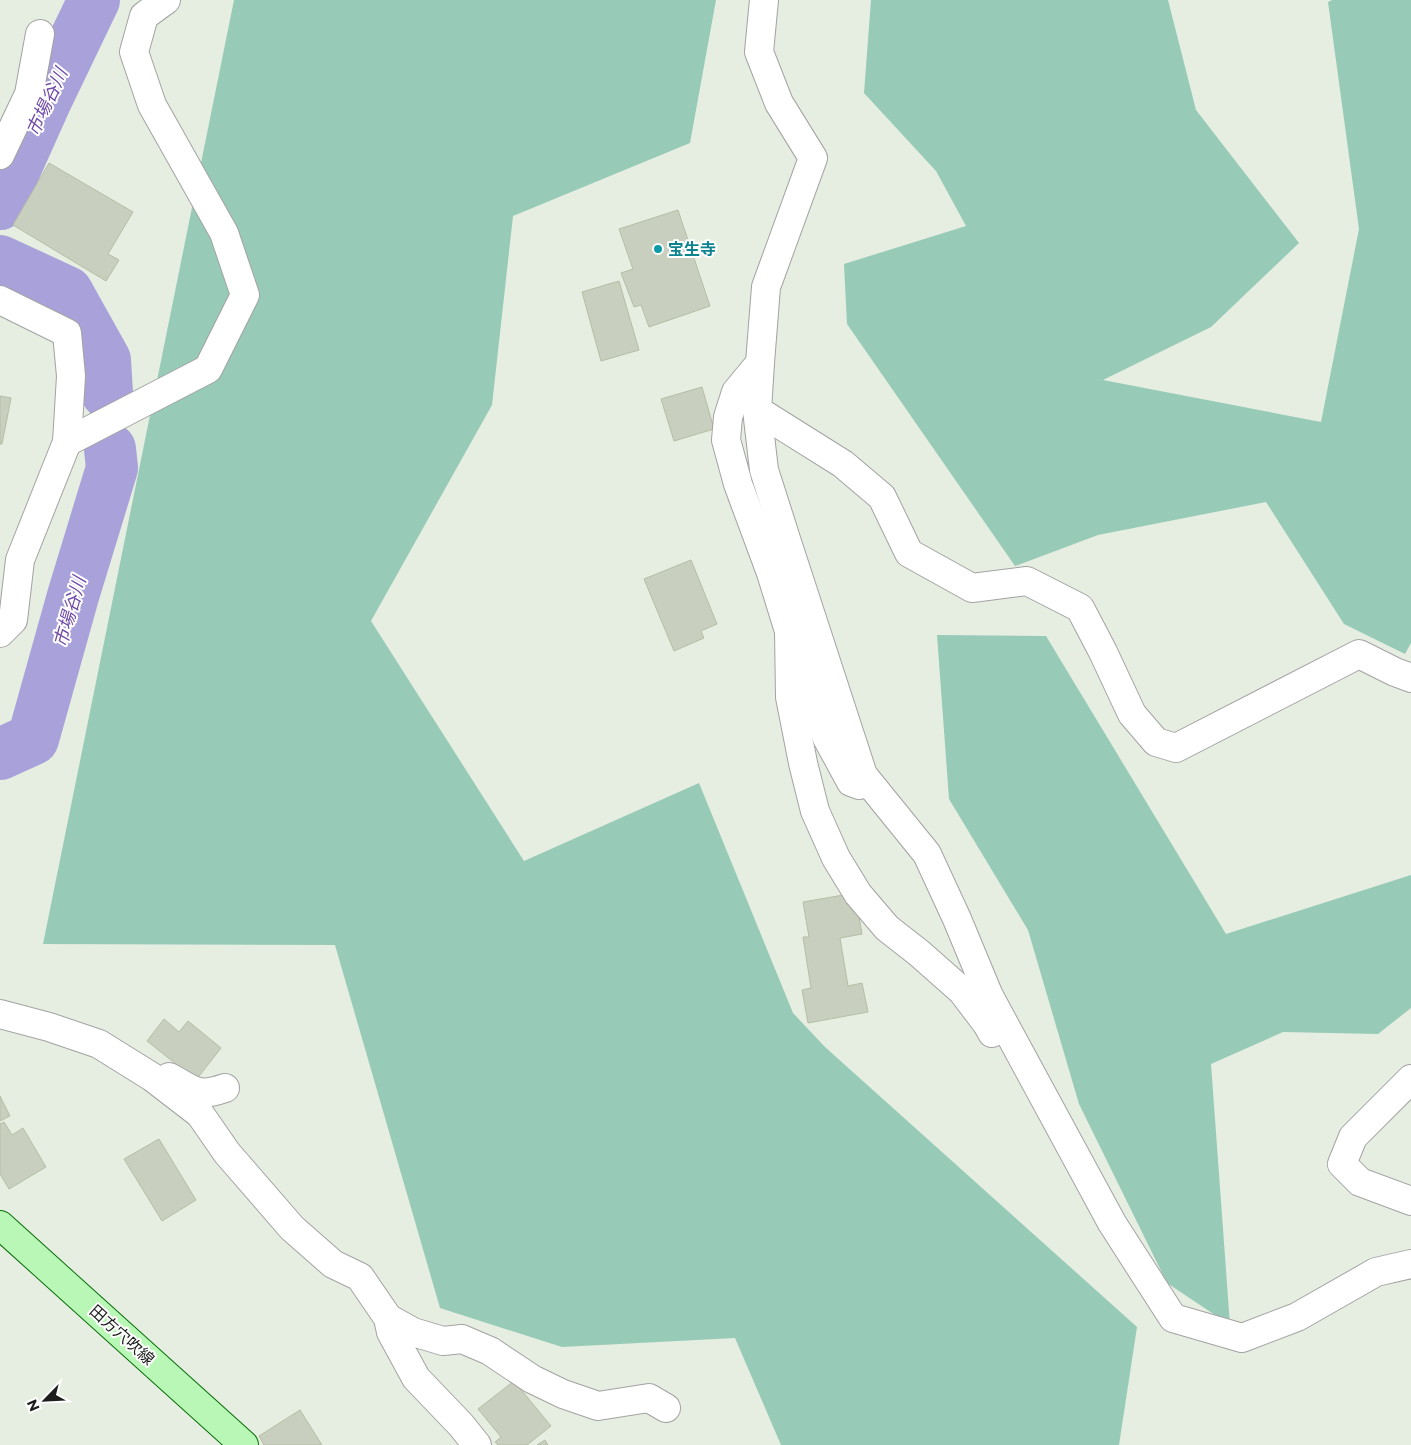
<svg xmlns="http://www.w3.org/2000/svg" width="1411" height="1445" font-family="Montserrat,'Noto Sans JP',sans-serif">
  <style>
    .forest { fill: #97cbb7 }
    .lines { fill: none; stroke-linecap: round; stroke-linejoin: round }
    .river { stroke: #a9a2da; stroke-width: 52 }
    .building { fill: #c9cfbf; stroke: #b5bea4 }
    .minor-casing { stroke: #a3a3a3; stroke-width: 30 }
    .secondary-casing { stroke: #076e08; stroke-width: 30 }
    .minor { stroke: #fff; stroke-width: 28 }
    .secondary { stroke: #b8f7b5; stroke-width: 28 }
    .culture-dot { fill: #0f9aa8; stroke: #fff; stroke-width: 2 }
    .labels { text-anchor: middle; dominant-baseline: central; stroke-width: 4; stroke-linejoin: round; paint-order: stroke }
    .culture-label { font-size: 16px; font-weight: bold; fill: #0d838f; stroke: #fff; text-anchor: start }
    .street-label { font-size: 16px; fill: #1c1c1c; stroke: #fff }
    .water-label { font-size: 18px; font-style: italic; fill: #704ba8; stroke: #fff }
  </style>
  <rect width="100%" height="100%" fill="#e6ede1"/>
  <g class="forest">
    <polygon points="234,0 716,0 690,143 513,216 492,405 371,621 524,861 699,783 793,1013 825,1047 1137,1327 1119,1445 781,1445 735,1338 562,1347 440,1308 335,945 43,944"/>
    <polygon points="871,0 1168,0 1196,110 1299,243 1211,327 1103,380 1321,422 1359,229 1328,2 1332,0 1411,0 1411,643 1405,654 1344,624 1266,502 1098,535 1015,566 847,324 844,264 966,226 936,171 864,93"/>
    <polygon points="937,635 1046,636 1226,934 1411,875 1411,1008 1378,1034 1283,1032 1211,1064 1230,1325 1167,1283 1079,1104 1028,930 949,799"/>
  </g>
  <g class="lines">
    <g class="river">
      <polyline points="0,204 12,176 46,100 94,0"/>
      <polyline points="0,261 67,292 105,360 107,393"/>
      <polyline points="0,754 33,739 73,596 112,468 110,449"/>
    </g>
  </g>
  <g class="building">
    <polygon points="49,163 133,212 108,254 119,260 106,281 13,225"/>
    <polygon points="678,210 710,306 649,327 641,305 634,307 621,273 633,269 619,229"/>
    <polygon points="619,281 639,350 601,361 582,292"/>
    <polygon points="702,387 714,429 674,441 661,399"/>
    <polygon points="0,396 11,398 2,444 0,444"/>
    <polygon points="691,560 717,624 701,631 704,638 674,651 644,579"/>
    <polygon points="855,893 862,934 840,938 848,986 862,983 868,1012 808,1023 802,990 811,988 803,937 809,937 803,902"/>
    <polygon points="164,1019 179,1032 188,1021 221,1048 196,1080 147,1041"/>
    <polygon points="0,1096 10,1116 0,1121"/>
    <polygon points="4,1122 12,1135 23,1128 46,1167 9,1189 0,1174 0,1124"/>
    <polygon points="159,1139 196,1200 162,1221 124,1159"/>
    <polygon points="514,1381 551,1426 527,1445 498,1445 495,1442 501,1437 478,1409"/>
    <polygon points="300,1410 322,1445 264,1445 259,1436"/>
    <polygon points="545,1440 548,1445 537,1445"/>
  </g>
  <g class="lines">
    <g class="minor-casing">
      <g id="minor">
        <polyline points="764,0 759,52 779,103 813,158 766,287 760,363 757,410 764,470 786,539 863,775 927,854 957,919 989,996 1112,1223 1173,1318 1242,1338 1297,1317 1376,1272 1411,1264"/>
        <polyline points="0,155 29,94 40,34"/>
        <polyline points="0,300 67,333 71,376 67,442 20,560 13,620 0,633"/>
        <polyline points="760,363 736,392 728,417 726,440 738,484 771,573 797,657 827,738 851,782 859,785"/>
        <polyline points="757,410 843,464 882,497 909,553 972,588 1027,581 1080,608 1103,652 1132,714 1156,742 1176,748 1359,654 1395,672 1411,678"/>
        <polyline points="67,442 208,369 245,295 224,233 152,105 134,52 144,16 166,0"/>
        <polyline points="789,631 790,697 803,763 815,811 836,858 858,894 887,928 919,953 962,991 987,1024 992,1033"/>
        <polyline points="0,1014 49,1027 99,1044 152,1077 200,1114 227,1153 292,1228 333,1264 360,1277 388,1318 391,1332 416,1378 461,1425 477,1445"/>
        <path d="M169,1077c25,13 27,21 56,11"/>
        <polyline points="1411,1079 1353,1137 1342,1164 1360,1182 1411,1201"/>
        <polyline points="388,1318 413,1332 443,1341 462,1339 490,1351 532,1379 563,1394 598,1406 649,1398 666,1408"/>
      </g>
    </g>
    <g class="secondary-casing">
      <polyline id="secondary" points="0,1225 244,1445"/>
    </g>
    <use href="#minor" class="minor"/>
    <use href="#secondary" class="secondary"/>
  </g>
  <circle class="culture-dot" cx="658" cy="249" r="5"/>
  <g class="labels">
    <g class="culture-label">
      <text x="668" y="249">宝生寺</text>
    </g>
    <g class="street-label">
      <text transform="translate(122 1335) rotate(42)">田方穴吹線</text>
    </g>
    <g class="water-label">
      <text transform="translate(47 102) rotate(-65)">市場谷川</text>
      <text transform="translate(70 612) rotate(-74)">市場谷川</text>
    </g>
  </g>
  <g transform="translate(45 1400) rotate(246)" stroke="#ffffff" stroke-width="4" paint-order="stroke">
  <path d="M0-4L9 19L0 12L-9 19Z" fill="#1c1c1c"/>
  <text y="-8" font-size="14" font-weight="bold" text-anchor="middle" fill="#1c1c1c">N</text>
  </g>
</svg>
